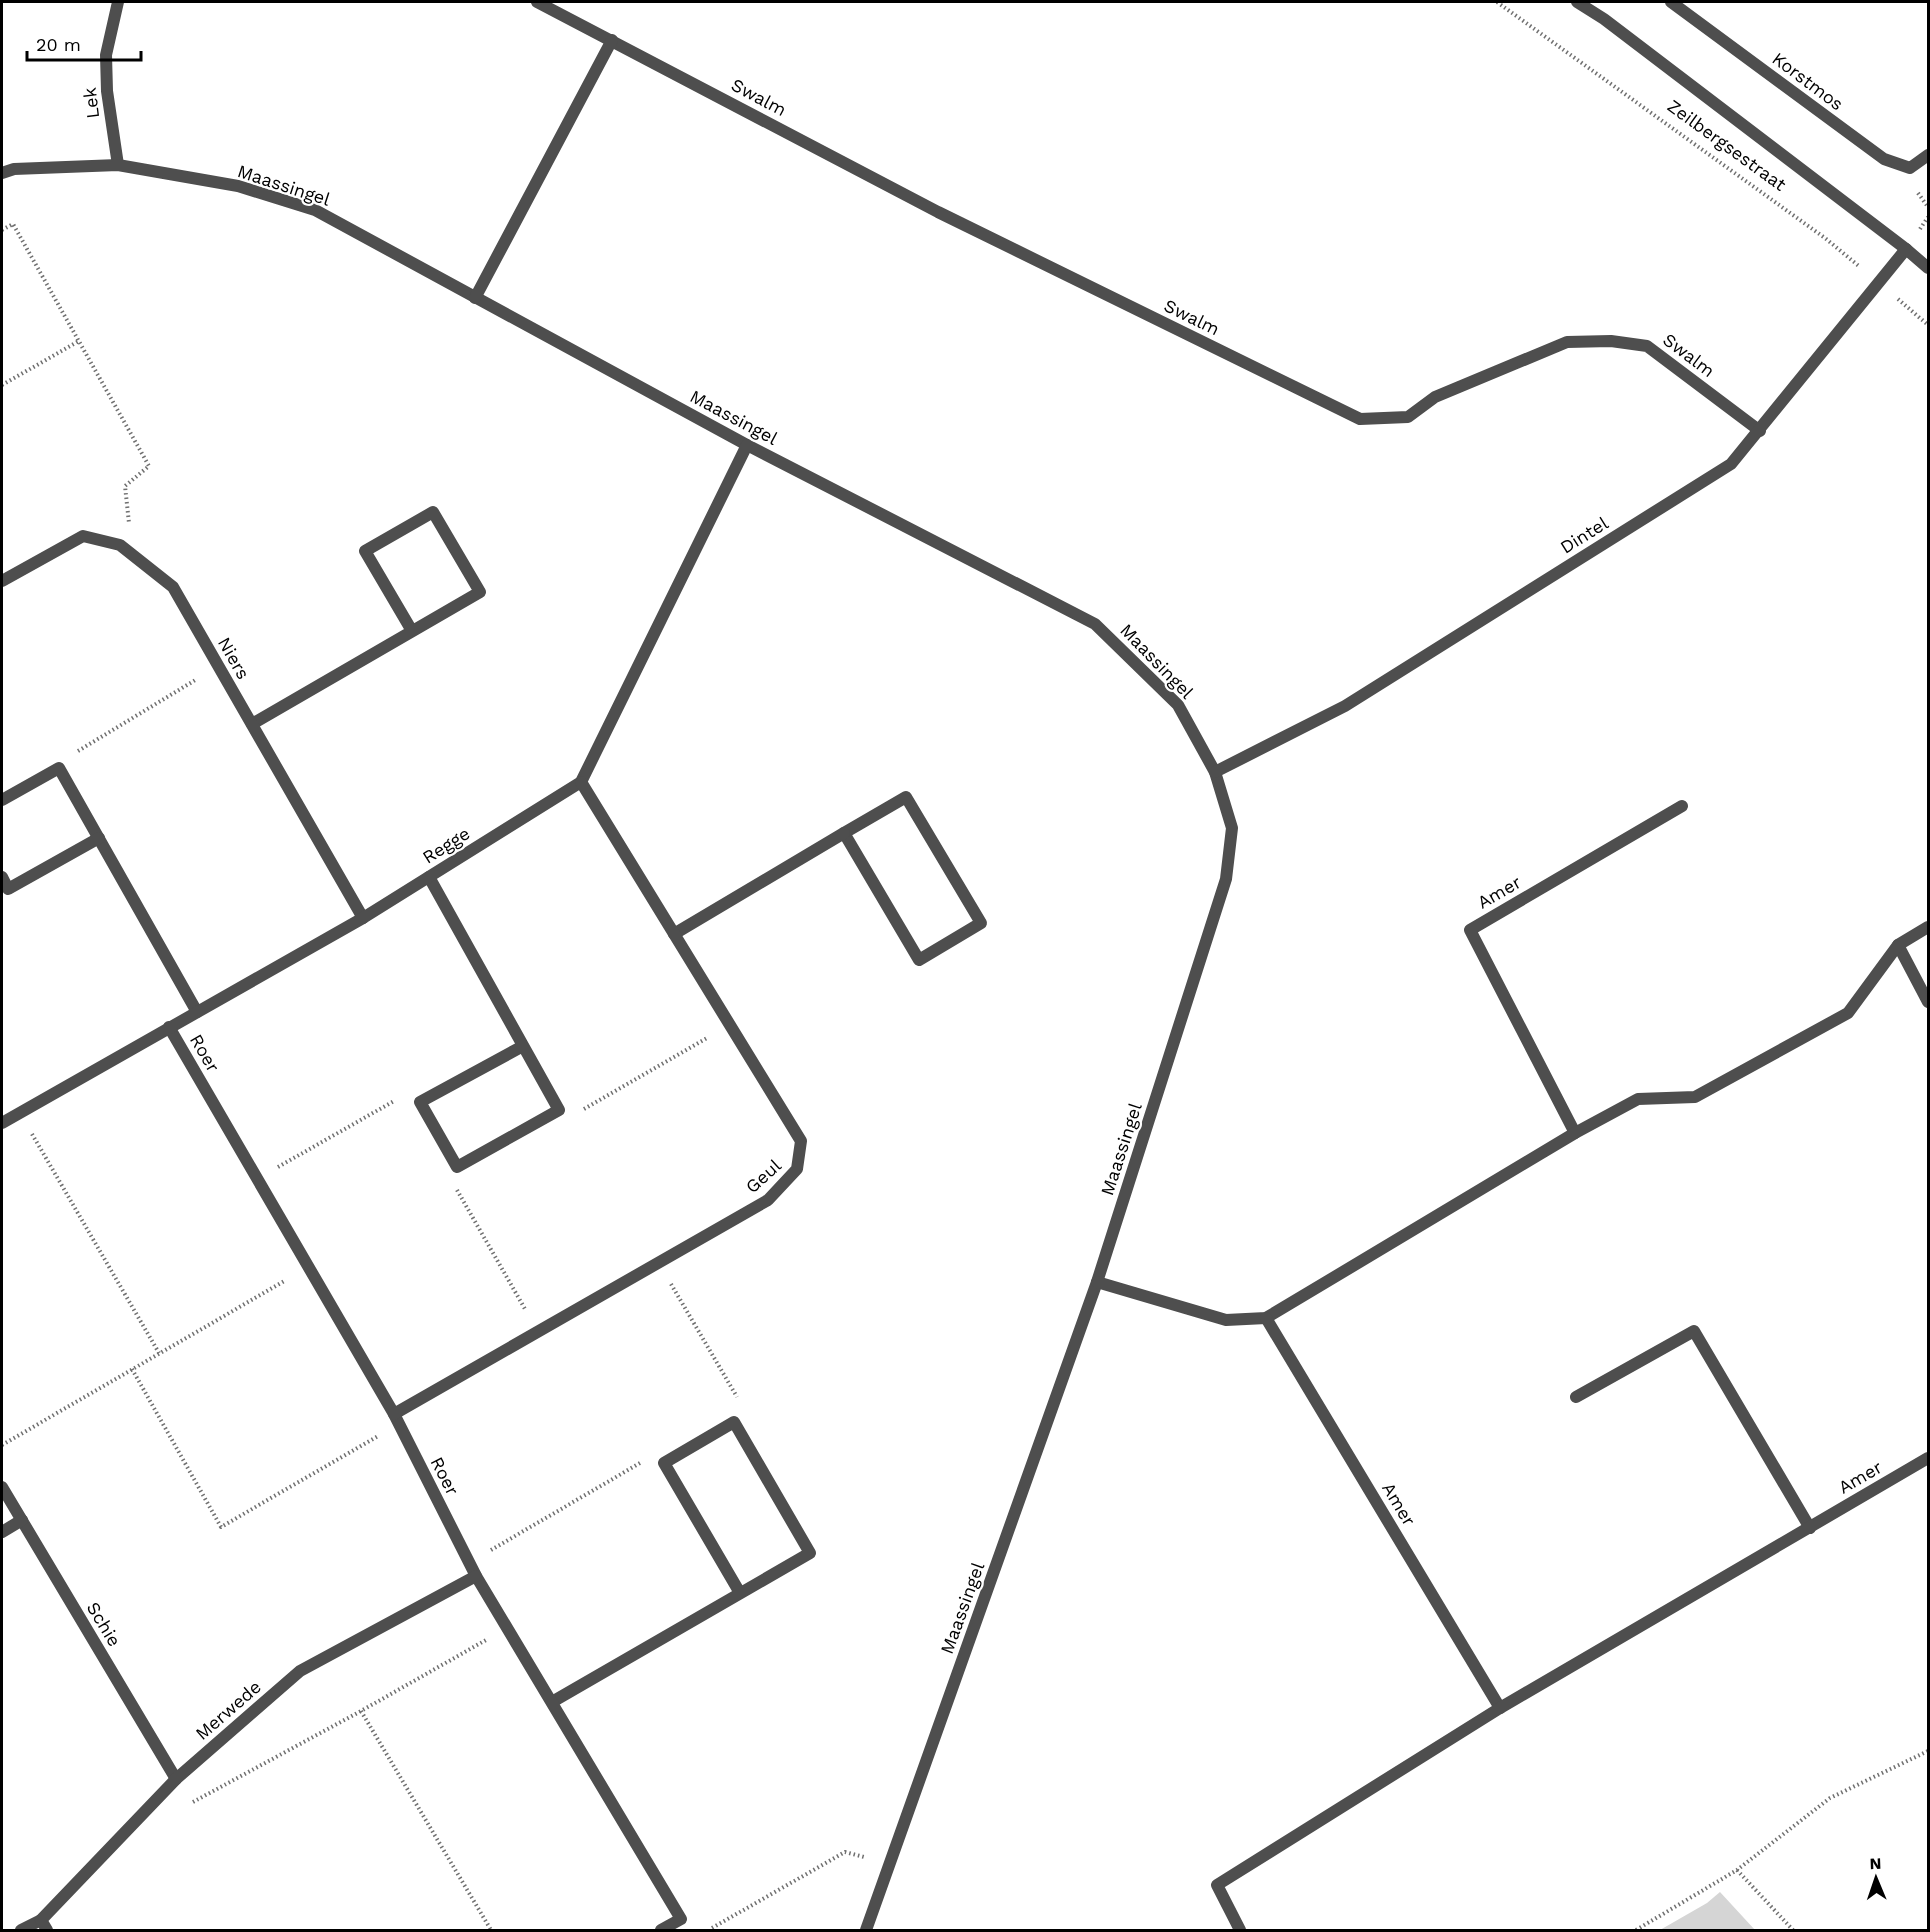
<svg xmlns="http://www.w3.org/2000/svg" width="1930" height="1932" font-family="'Work Sans',sans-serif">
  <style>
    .green { fill: #d5d5d5 }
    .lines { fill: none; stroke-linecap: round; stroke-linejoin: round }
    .path { stroke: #707070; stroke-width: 4; stroke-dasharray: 1.5 3; stroke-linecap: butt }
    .service { stroke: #4e4e4e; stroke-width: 12 }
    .minor { stroke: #4e4e4e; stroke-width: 12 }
    .tertiary { stroke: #4e4e4e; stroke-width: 12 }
    .labels { text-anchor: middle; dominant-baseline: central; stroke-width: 4.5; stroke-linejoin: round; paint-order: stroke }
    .street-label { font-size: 18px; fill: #000; stroke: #fff }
  </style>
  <rect width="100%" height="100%" fill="#fff"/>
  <polygon class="green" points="1720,1892 1755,1930 1660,1930 1707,1903"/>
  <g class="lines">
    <g class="path">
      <polyline points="1497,2 1825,238 1860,267"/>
      <polyline points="1918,193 1928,207"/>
      <polyline points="1920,229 1928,217"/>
      <polyline points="2,230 13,224 149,466 125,486 129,523"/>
      <polyline points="1898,299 1928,325"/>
      <polyline points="2,385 79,341"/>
      <polyline points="78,751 197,679"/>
      <polyline points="584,1109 707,1038"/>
      <polyline points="32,1134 159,1353"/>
      <polyline points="278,1167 394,1101"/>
      <polyline points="457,1190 525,1309"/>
      <polyline points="671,1284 737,1397"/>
      <polyline points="132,1369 221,1527 378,1436"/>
      <polyline points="2,1445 286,1280"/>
      <polyline points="491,1550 640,1463"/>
      <polyline points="361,1711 491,1930"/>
      <polyline points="193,1802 361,1711 486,1640"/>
      <polyline points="1737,1870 1793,1930"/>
      <polyline points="712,1928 845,1852 864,1857"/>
      <polyline points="1636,1930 1737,1870 1830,1798 1928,1751"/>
    </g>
    <g class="service">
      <polyline points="252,724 480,592 433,512 365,551 412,631"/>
      <polygon points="906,797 981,923 919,960 844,833"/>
      <polyline points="2,800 59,768 197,1012"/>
      <polyline points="2,877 8,889 99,838"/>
      <polyline points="429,877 559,1110 457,1167 420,1102 523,1046"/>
      <polyline points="674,934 844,833"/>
      <polyline points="1898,945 1928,1002"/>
      <polyline points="1575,1133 1470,930 1682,806"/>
      <polyline points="1576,1397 1694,1331 1810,1528"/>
      <polyline points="552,1702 810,1553 734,1422 664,1463 740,1593"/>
    </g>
    <g class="minor">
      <polyline points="118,2 106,55 107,91 118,165"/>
      <polyline points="537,2 938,212 1360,419 1408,417 1435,397 1567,342 1611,341 1647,346 1760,431"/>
      <polyline points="1671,2 1884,159 1910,168 1928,155"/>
      <polyline points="2,173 14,169 118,165 238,186 315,210 747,445 1095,624 1178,705 1215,772 1232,828 1226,879 1097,1282 866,1930"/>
      <polyline points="475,298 612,40"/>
      <polyline points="2,581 83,536 120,545 173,587 363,918"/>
      <polyline points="1215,772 1345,706 1731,464 1906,249"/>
      <polyline points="169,1027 394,1414 476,1576 681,1919 661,1930"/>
      <polyline points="2,1123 363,918 581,782 747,445"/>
      <polyline points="1097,1282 1226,1320 1266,1318 1575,1133 1638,1099 1695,1097 1848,1013 1898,945 1928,927"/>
      <polyline points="1266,1318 1500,1708"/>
      <polyline points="394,1414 768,1200 797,1169 801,1141 581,782"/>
      <polyline points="2,1487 176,1779"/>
      <polyline points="2,1532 22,1520"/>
      <polyline points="21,1930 41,1920"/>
      <polyline points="47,1930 41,1920 176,1779 300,1671 476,1576"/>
      <polyline points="1240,1930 1217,1885 1500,1708 1928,1458"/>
    </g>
    <polyline class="tertiary" points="1577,2 1604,19 1906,249 1928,268"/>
  </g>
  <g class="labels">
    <g class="street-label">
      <text transform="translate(1808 81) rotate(37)">Korstmos</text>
      <text transform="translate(759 97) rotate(28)">Swalm</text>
      <text transform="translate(91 103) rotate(-97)">Lek</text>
      <text transform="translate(1727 145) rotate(36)">Zeilbergsestraat</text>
      <text transform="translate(284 185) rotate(18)">Maassingel</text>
      <text transform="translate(1192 317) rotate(26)">Swalm</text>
      <text transform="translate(1689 355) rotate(37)">Swalm</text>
      <text transform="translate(734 417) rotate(28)">Maassingel</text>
      <text transform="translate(1584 535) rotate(-32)">Dintel</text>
      <text transform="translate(234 658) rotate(60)">Niers</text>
      <text transform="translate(1157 661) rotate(46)">Maassingel</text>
      <text transform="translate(446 845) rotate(-32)">Regge</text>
      <text transform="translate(1499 892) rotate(-30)">Amer</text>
      <text transform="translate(205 1053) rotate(60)">Roer</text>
      <text transform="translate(1121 1149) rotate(-72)">Maassingel</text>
      <text transform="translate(763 1176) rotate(-42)">Geul</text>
      <text transform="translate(445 1476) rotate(63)">Roer</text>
      <text transform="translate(1860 1477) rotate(-30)">Amer</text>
      <text transform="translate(1399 1504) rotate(59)">Amer</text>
      <text transform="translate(962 1608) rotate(-70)">Maassingel</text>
      <text transform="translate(104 1624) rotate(59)">Schie</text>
      <text transform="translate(228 1710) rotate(-41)">Merwede</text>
    </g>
  </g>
  <rect width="1930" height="1932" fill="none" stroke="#000000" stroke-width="6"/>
  <g transform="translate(1876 1878) rotate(358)" stroke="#ffffff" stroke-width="4.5" paint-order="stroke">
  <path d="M0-4.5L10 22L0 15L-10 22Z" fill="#000000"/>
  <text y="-9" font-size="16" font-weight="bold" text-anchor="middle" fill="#000000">N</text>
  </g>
  <path d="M27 51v9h114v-9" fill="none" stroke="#000000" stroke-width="3"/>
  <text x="36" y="51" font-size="18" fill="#000000" stroke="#ffffff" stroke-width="4.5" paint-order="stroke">20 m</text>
</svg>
